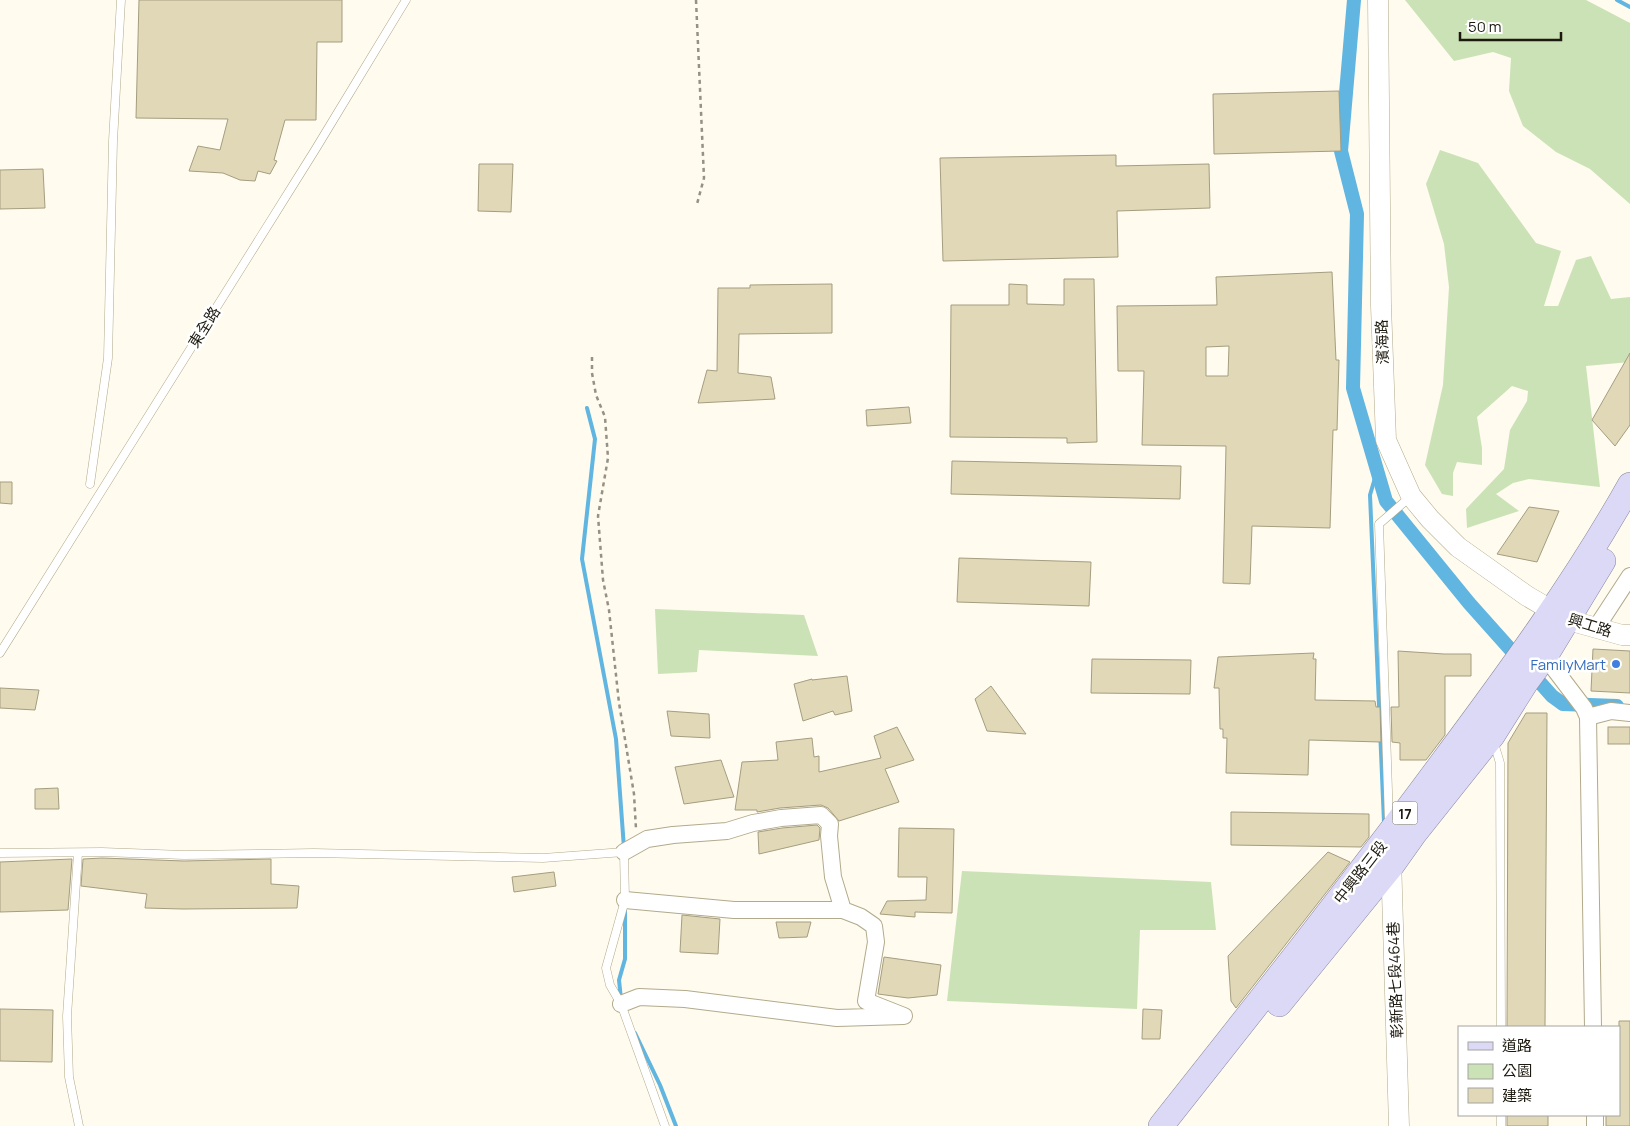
<svg xmlns="http://www.w3.org/2000/svg" width="1630" height="1126" font-family="Manrope,'Noto Sans TC',sans-serif">
  <style>
    .green { fill: #cbe2b7 }
    .lines { fill: none; stroke-linecap: round; stroke-linejoin: round }
    .stream { stroke: #60b5e1; stroke-width: 4 }
    .canal { stroke: #60b5e1; stroke-width: 14 }
    .building { fill: #e1d8b8; stroke: #a59d7f; fill-rule: evenodd }
    .service-casing { stroke: #b2aa8c; stroke-width: 9 }
    .minor-casing { stroke: #b2aa8c; stroke-width: 18 }
    .tertiary-casing { stroke: #b2aa8c; stroke-width: 21 }
    .primary-casing { stroke: #8986a1; stroke-width: 26 }
    .path { stroke: #949185; stroke-width: 2.5; stroke-dasharray: 4 4; stroke-linecap: butt }
    .service { stroke: #fff; stroke-width: 8 }
    .minor { stroke: #fff; stroke-width: 16 }
    .tertiary { stroke: #fff; stroke-width: 20 }
    .primary { stroke: #dbd9f6; stroke-width: 25 }
    .shop-dot { fill: #3f7fe0; stroke: #fff; stroke-width: 2 }
    .labels { text-anchor: middle; dominant-baseline: central; stroke-width: 5; stroke-linejoin: round; paint-order: stroke }
    .shield { fill: #fff; stroke: #605e56; stroke-width: 1 }
    .shield-label { font-size: 14px; font-weight: bold; fill: #1c190e }
    .street-label { font-size: 15px; fill: #1c190e; stroke: #fff }
    .shop-label { font-size: 15px; fill: #366cbe; stroke: #fff; text-anchor: end }
  </style>
  <rect width="100%" height="100%" fill="#fffbee"/>
  <g class="green">
    <polygon points="1405,0 1586,0 1630,23 1630,204 1590,169 1556,152 1523,126 1509,91 1511,58 1493,52 1454,61"/>
    <polygon points="1440,150 1478,163 1536,243 1561,251 1544,306 1558,306 1576,260 1591,256 1611,299 1630,297 1630,362 1586,366 1600,487 1529,479 1513,483 1496,494 1519,511 1467,528 1466,509 1504,469 1510,430 1527,401 1528,391 1512,386 1477,417 1482,448 1482,465 1457,462 1453,473 1453,496 1442,494 1425,465 1443,385 1449,287 1444,244 1426,184"/>
    <polygon points="655,609 804,615 818,656 699,650 697,672 658,674"/>
    <polygon points="962,871 1211,882 1216,930 1140,930 1137,1009 947,1001"/>
  </g>
  <g class="lines">
    <g class="stream">
      <polyline points="1617,0 1630,7"/>
      <polyline points="587,408 595,439 582,559 616,739 624,848"/>
      <polyline points="1377,471 1370,495 1384,822"/>
      <polyline points="621,999 619,980 625,959 625,910"/>
      <polyline points="635,1033 660,1085 676,1126"/>
    </g>
    <polyline class="canal" points="1354,0 1341,151 1357,214 1353,388 1386,501 1469,603 1552,696 1563,704 1617,706"/>
  </g>
  <g class="building">
    <polygon points="139,0 342,0 342,42 317,42 316,120 285,120 274,160 277,161 270,174 258,171 255,181 240,180 223,173 189,171 198,146 220,150 228,119 136,118"/>
    <polygon points="1339,91 1341,151 1214,154 1213,94"/>
    <polygon points="1116,155 1116,166 1209,164 1210,208 1117,211 1118,257 943,261 940,158"/>
    <polygon points="479,164 513,164 511,212 478,211"/>
    <polygon points="43,169 45,208 0,209 0,170"/>
    <path d="M1332,272l4,88h3l-2,70h-4l-3,98 -78,-2 -2,58 -27,-1 3,-137 -84,-1 2,-74h-26l-1,-65 100,-1 -1,-28zM1229,346l-1,30h-22v-29z"/>
    <polygon points="1064,279 1094,279 1097,442 1067,443 1067,438 950,437 951,305 1009,305 1009,284 1027,285 1027,304 1064,305"/>
    <polygon points="832,284 832,333 739,334 738,373 771,377 775,399 698,403 707,370 717,371 718,288 750,288 750,285"/>
    <polygon points="1630,353 1630,425 1615,446 1592,420"/>
    <polygon points="909,407 911,423 867,426 866,410"/>
    <polygon points="952,461 1181,466 1180,499 951,494"/>
    <polygon points="0,482 12,482 12,504 0,503"/>
    <polygon points="1529,507 1559,511 1537,562 1497,554"/>
    <polygon points="959,558 1091,562 1089,606 957,602"/>
    <polygon points="1593,649 1630,651 1630,693 1591,691"/>
    <polygon points="1398,651 1444,654 1471,654 1471,676 1445,676 1445,735 1426,760 1400,760 1400,743 1392,742 1391,707 1399,707"/>
    <polygon points="1314,653 1313,659 1316,659 1315,700 1375,701 1376,707 1380,707 1381,742 1309,740 1308,775 1226,773 1227,738 1223,738 1223,729 1220,729 1219,688 1214,688 1218,657"/>
    <polygon points="1092,659 1191,660 1190,694 1091,693"/>
    <polygon points="847,676 852,711 835,715 833,711 803,721 794,684 812,679 812,680"/>
    <polygon points="991,686 1026,734 987,731 975,699"/>
    <polygon points="0,688 39,690 35,710 0,708"/>
    <polygon points="667,711 709,714 710,738 671,736"/>
    <polygon points="1526,713 1547,713 1545,1027 1507,1027 1508,743"/>
    <polygon points="897,727 914,760 885,769 899,802 839,821 828,808 821,805 780,808 757,812 757,810 735,810 742,762 778,760 776,742 812,738 814,757 819,756 819,772 881,758 874,736"/>
    <rect x="1608" y="727" width="22" height="17"/>
    <polygon points="721,760 734,797 684,804 675,767"/>
    <polygon points="58,788 59,809 35,809 35,789"/>
    <polygon points="1231,812 1369,814 1369,837 1361,847 1231,845"/>
    <polygon points="817,825 820,828 819,840 759,854 758,832 782,828"/>
    <polygon points="899,828 954,829 952,913 915,912 915,917 880,914 887,901 926,900 927,877 898,877"/>
    <polygon points="1328,852 1350,862 1236,1008 1231,1001 1228,956"/>
    <polygon points="102,858 184,861 271,859 271,884 299,886 297,908 183,909 145,908 147,894 81,886 83,859"/>
    <polygon points="72,859 68,910 0,912 0,862"/>
    <polygon points="554,872 556,886 514,892 512,877"/>
    <polygon points="682,915 720,919 718,954 680,952"/>
    <polygon points="776,922 811,922 807,937 779,938"/>
    <polygon points="884,957 941,965 937,995 908,998 878,994"/>
    <polygon points="0,1009 53,1010 52,1062 0,1061"/>
    <polygon points="1143,1009 1162,1010 1160,1039 1142,1039"/>
    <polygon points="1619,1021 1630,1021 1630,1126 1606,1126 1606,1115 1619,1115"/>
    <rect x="1507" y="1115" width="41" height="11"/>
  </g>
  <g class="lines">
    <g class="service-casing">
      <g id="service">
        <polyline points="90,484 108,358 113,141 121,0"/>
        <polyline points="0,653 315,150 406,0"/>
        <polyline points="1494,743 1500,763 1501,1027"/>
        <polyline points="1389,821 1379,524 1410,497"/>
        <polyline points="0,853 102,852 184,855 314,853 543,858 624,852 625,900 606,968 610,985 621,1004 665,1126"/>
        <polyline points="78,853 67,1016 69,1077 79,1126"/>
        <polyline points="1501,1115 1501,1126"/>
      </g>
    </g>
    <g class="minor-casing">
      <g id="minor">
        <polyline points="1596,628 1630,576"/>
        <polyline points="1540,650 1584,708 1588,717 1593,1027"/>
        <polyline points="1588,717 1611,711 1630,713"/>
        <polyline points="625,900 734,910 843,910"/>
        <polyline points="621,1004 639,997 685,999 837,1018 904,1016 866,1001 876,942 874,926 861,917 843,910 833,877 829,836 830,824 821,815 781,818 753,823 727,831 673,835 647,839 624,852"/>
        <polyline points="1595,1115 1595,1126"/>
      </g>
    </g>
    <g class="tertiary-casing">
      <g id="tertiary">
        <polyline points="1378,0 1381,306 1386,440 1411,496 1430,519 1458,547 1527,596 1568,620 1622,635 1630,635"/>
        <polyline points="1391,858 1399,1126"/>
      </g>
    </g>
    <g class="primary-casing">
      <g id="primary">
        <polyline points="1279,1004 1392,865 1414,834 1492,736 1526,682 1546,655 1603,561"/>
        <path d="M1161,1126c95,-120 190,-240 281,-363 67,-90 133,-180 188,-278"/>
      </g>
    </g>
    <g class="path">
      <polyline points="696,0 704,178 697,204"/>
      <polyline points="592,357 592,373 596,395 605,417 608,458 598,516 603,580 609,610 619,703 634,794 636,829"/>
    </g>
    <use href="#service" class="service"/>
    <use href="#minor" class="minor"/>
    <use href="#tertiary" class="tertiary"/>
    <use href="#primary" class="primary"/>
  </g>
  <circle class="shop-dot" cx="1616" cy="664" r="5"/>
  <g class="labels">
    <rect class="shield" x="1392.5" y="801.5" width="25" height="23" rx="4"/>
    <g class="shield-label">
      <text x="1405" y="813">17</text>
    </g>
    <g class="street-label">
      <text transform="translate(204 327) rotate(-58)">東全路</text>
      <text transform="translate(1382 342) rotate(-92)">濱海路</text>
      <text transform="translate(1590 625) rotate(17)">興工路</text>
      <text transform="translate(1360 872) rotate(-52)">中興路三段</text>
      <text transform="translate(1395 980) rotate(-92)">彰新路七段464巷</text>
    </g>
    <g class="shop-label">
      <text x="1606" y="664">FamilyMart</text>
    </g>
  </g>
  <rect x="1458" y="1026" width="162" height="90" fill="#ffffff" stroke="#a4a39f"/>
  <rect x="1468" y="1042" width="25" height="8" fill="#dbd9f6" stroke="#a4a39f"/>
  <text x="1502" y="1051" font-size="15" fill="#1c190e">道路</text>
  <rect x="1468" y="1064" width="25" height="15" fill="#cbe2b7" stroke="#a4a39f"/>
  <text x="1502" y="1076" font-size="15" fill="#1c190e">公園</text>
  <rect x="1468" y="1088" width="25" height="15" fill="#e1d8b8" stroke="#a4a39f"/>
  <text x="1502" y="1101" font-size="15" fill="#1c190e">建築</text>
  <path d="M1460 32v8h101v-8" fill="none" stroke="#1c190e" stroke-width="2.5"/>
  <text x="1468" y="32" font-size="15" fill="#1c190e" stroke="#ffffff" stroke-width="4" paint-order="stroke">50 m</text>
</svg>
